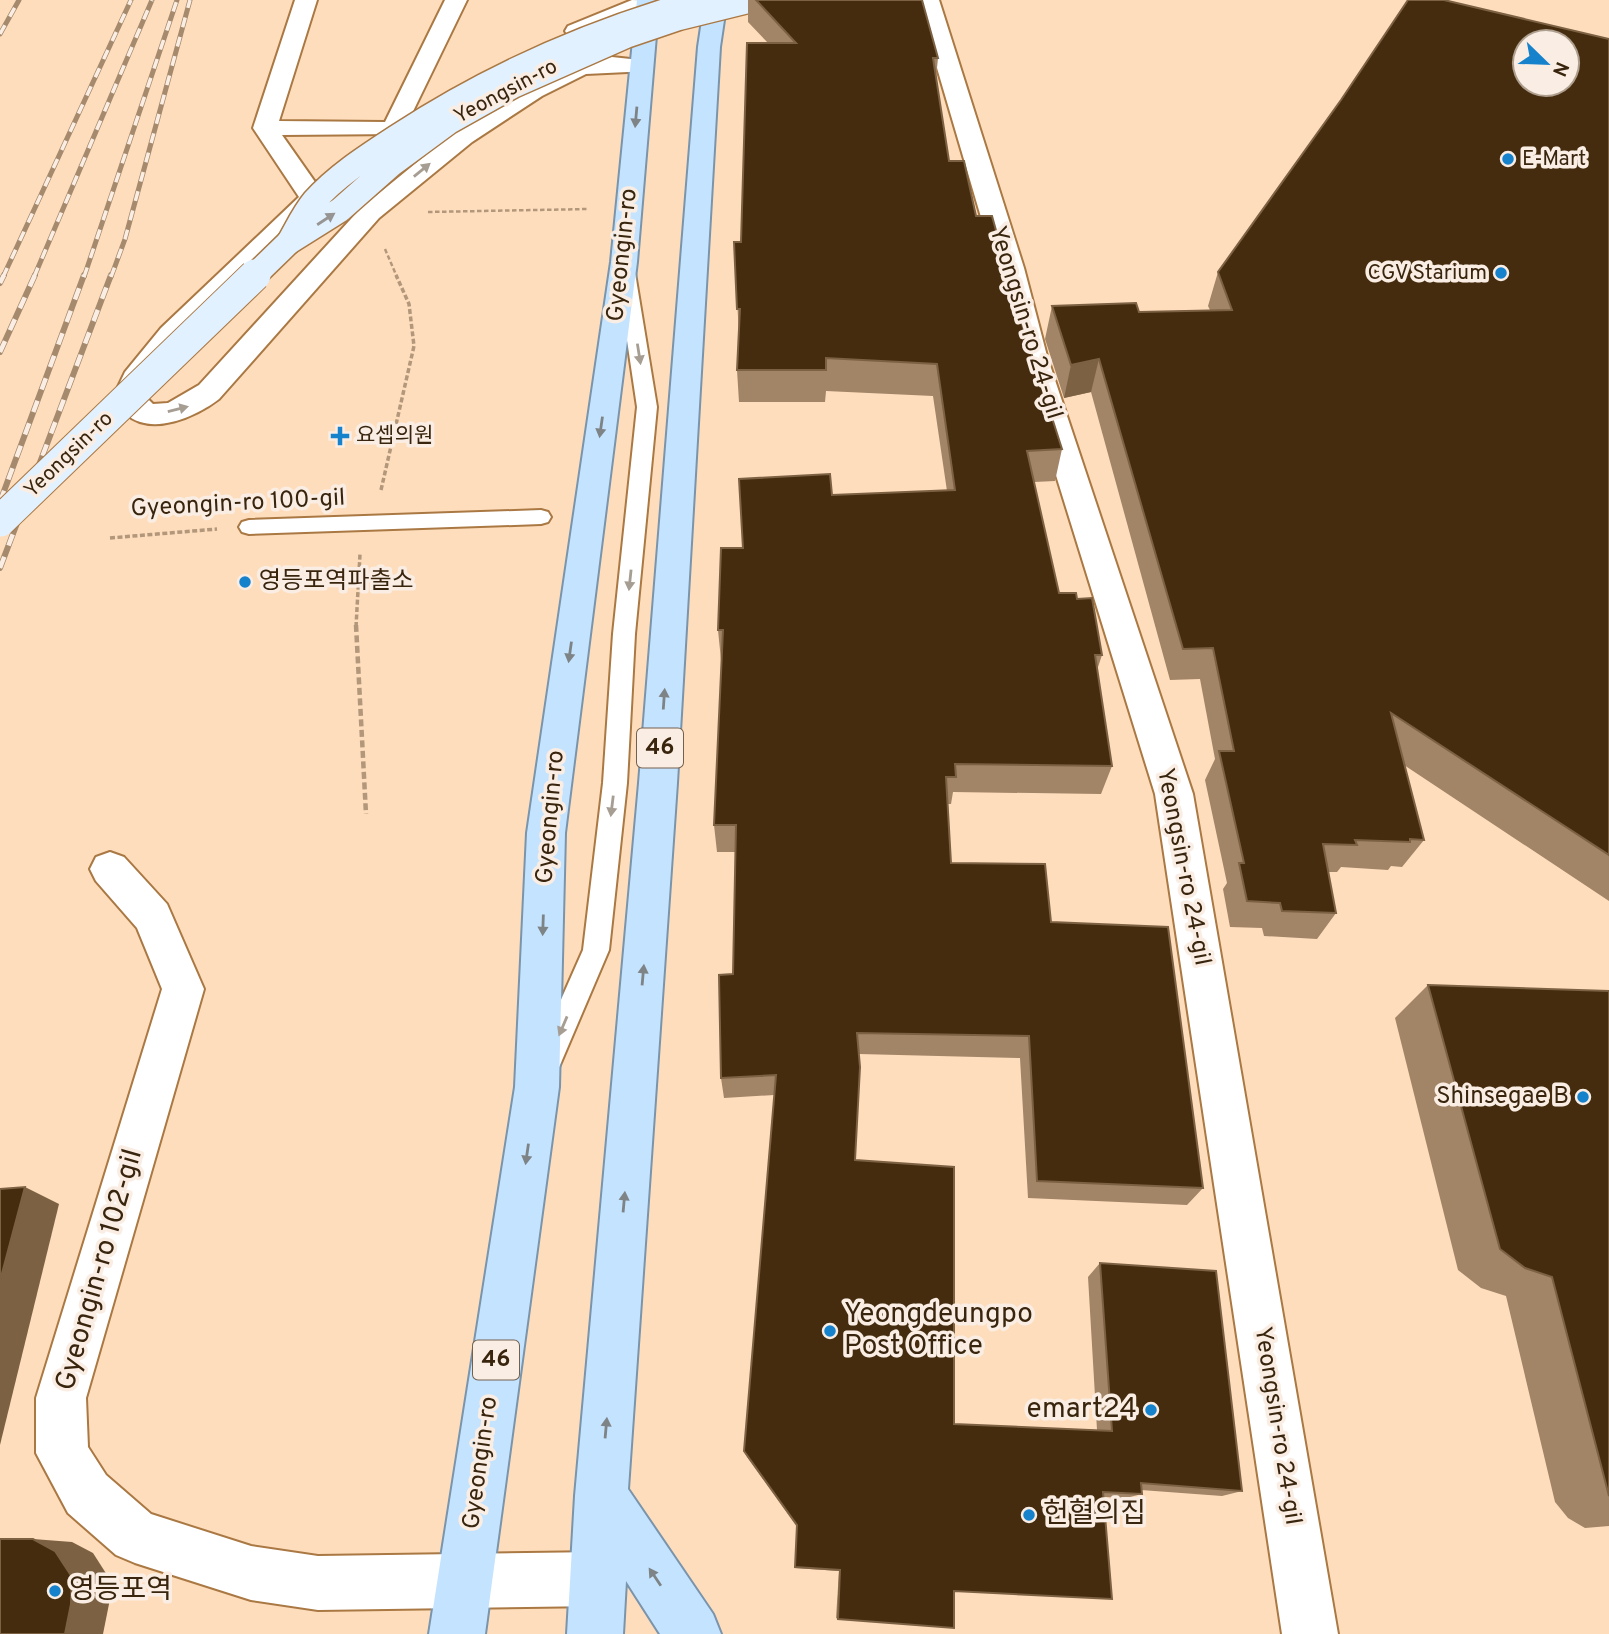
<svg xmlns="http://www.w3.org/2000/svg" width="1609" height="1634" font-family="Overpass,'Noto Sans KR',sans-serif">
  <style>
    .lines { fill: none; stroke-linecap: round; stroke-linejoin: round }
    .lane-casing { stroke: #aa7843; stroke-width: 4 }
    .street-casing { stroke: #aa7843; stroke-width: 4 }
    .primary-casing { stroke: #7a94ab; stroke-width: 4 }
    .path-far2 { stroke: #b3977a; stroke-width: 2.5; stroke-dasharray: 4.5 2.5; stroke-linecap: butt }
    .path-far1 { stroke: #b3977a; stroke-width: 3.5; stroke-dasharray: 5 2.5; stroke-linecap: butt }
    .path { stroke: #b3977a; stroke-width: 4.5; stroke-dasharray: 7 3.5; stroke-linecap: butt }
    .lane { fill: #fff; fill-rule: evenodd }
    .street { fill: #fff; fill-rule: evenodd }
    .primary { fill: #c4e3ff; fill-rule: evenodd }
    .rail-far1-casing { stroke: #a58a6e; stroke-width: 5 }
    .rail-casing { stroke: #a58a6e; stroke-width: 6 }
    .rail-far1 { stroke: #faeee4; stroke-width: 3.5; stroke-dasharray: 10; stroke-linecap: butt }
    .rail { stroke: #faeee4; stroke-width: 4.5; stroke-dasharray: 12; stroke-linecap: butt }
    .secondary-bridge-far1-casing { stroke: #aa7843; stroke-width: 27; stroke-linecap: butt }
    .secondary-bridge-casing { stroke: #aa7843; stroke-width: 33; stroke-linecap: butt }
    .secondary-bridge-far1 { stroke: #e2f1ff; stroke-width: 24 }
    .secondary-bridge { stroke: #e2f1ff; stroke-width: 31 }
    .wall { fill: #a28466 }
    .shaded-wall { fill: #7c6143 }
    .building { fill: #452c0f; stroke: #7c6143; stroke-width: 2; fill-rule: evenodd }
    .oneway { fill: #7e8486 }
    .oneway2 { fill: #a69d93 }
    .oneway3 { fill: #969593 }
    .poi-dot { fill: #1782cc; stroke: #faeee4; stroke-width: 2.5 }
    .labels { text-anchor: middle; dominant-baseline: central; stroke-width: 7; stroke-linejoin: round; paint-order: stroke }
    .far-street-label { font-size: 21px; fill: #39250e; stroke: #faeee4 }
    .far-poi-label { font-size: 21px; fill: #39250e; stroke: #faeee4; text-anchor: start }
    .shield { fill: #faeee4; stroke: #73614e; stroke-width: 2 }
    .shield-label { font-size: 23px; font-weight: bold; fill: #39250e }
    .street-label { font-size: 24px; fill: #39250e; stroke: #faeee4 }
    .poi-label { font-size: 24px; fill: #39250e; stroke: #faeee4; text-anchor: start }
    .near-street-label { font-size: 28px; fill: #39250e; stroke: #faeee4 }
    .near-poi-label { font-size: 28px; fill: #39250e; stroke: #faeee4; text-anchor: start }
  </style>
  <rect width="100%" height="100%" fill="#feddbc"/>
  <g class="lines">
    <g class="lane-casing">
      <g id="lane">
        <polygon points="626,268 635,273 657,407 635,634 627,783 609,950 557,1072 547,1076 537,1072 533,1063 583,950 603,783 613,634 637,407 617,273"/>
        <polygon points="541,510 548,512 551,517 548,522 541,524 249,534 242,532 239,527 242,522 249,520"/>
      </g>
    </g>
    <g class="street-casing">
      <g id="street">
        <path d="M295,0h22l-38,121 106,1 60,-122h22l-65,134 -120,1 33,47 9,-3 9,3 4,5 -156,153 -32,41 -5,14 9,9 15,-1 31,-18 162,-177 93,-76 72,-46 47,-23 39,-6 37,4 3,5 -3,5 -63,3 -44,22 -70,46 -93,76 -160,181c-22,17 -67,38 -93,15 -5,-5 -8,-13 -12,-19l11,-23 36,-44 138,-131 -46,-69z"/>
        <polygon points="632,0 659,1 656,6 584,36 568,36 565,31 568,26"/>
        <polygon points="917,0 939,0 1024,268 1047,356 1193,794 1338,1634 1282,1634 1155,794 1019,356 996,268"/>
        <polygon points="110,852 124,857 167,904 204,989 86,1398 88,1447 106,1475 151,1514 251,1546 318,1556 599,1552 618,1560 626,1579 618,1598 599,1606 318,1610 251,1600 135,1563 116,1555 68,1513 36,1453 36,1398 162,989 137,928 96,881 90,869 96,857"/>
      </g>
    </g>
    <g class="primary-casing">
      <g id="primary">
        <polygon points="637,0 659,0 637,262 565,833 559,1087 485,1634 429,1634 515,1087 527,833 611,262"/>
        <polygon points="705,0 727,0 720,47 677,783 628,1489 713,1614 721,1634 660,1634 626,1581 623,1634 567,1634 575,1496 639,783 698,47"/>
      </g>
    </g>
    <g class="path-far2">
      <polyline points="428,212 588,209"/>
      <polyline points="385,249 397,277"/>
    </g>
    <g class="path-far1">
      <polyline points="381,490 414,346 409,304 396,275"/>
      <polyline points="110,538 217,529"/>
      <polyline points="356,627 360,554"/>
    </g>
    <polyline class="path" points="356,625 366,814"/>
    <use href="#lane" class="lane"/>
    <use href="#street" class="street"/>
    <use href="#primary" class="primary"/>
    <g class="rail-far1-casing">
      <g id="rail-far1">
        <polyline points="0,34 19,0"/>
        <polyline points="3,277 131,0"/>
        <polyline points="34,277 152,0"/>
        <polyline points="84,277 177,0"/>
        <polyline points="111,277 125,239 190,0"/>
      </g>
    </g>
    <g class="rail-casing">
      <g id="rail">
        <polyline points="0,283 4,275"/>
        <polyline points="0,352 35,275"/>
        <polyline points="0,502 84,275"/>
        <polyline points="0,568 111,275"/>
      </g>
    </g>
    <use href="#rail-far1" class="rail-far1"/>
    <use href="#rail" class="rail"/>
    <g class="secondary-bridge-far1-casing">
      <g id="secondary-bridge-far1">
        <path d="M703,0c-109,30 -210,74 -305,136 -29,19 -61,39 -84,65 -10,12 -17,27 -25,41l51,-32 52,-46 57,-42 64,-36 113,-50 53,-18 73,-18"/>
        <polyline points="253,277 289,242"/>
      </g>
    </g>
    <g class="secondary-bridge-casing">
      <polyline id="secondary-bridge" points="0,521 255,275"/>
    </g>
    <use href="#secondary-bridge-far1" class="secondary-bridge-far1"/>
    <use href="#secondary-bridge" class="secondary-bridge"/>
  </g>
  <g class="wall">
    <polygon points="748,0 922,0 938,58 936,78 949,161 976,216 1022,324 1062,449 1055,481 1034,482 1059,593 1077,599 1102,655 1097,670 1112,766 1101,794 953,792 951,804 948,804 951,863 1051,922 1203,1188 1187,1205 1028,1198 1020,1058 859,1054 855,1160 954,1424 1097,1430 1088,1277 1100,1263 1242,1491 1222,1496 1141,1490 1142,1494 1126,1498 1104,1497 954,1591 838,1619 836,1618 839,1571 795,1568 797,1527 747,1457 744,1451 774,1095 724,1098 721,1078 733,974 736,852 717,852 714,825 722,660 721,660 718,630 743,548 832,495 947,491 933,396 826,391 825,402 739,402 737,370 739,336 734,242 741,242 768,43 748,22"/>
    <polygon points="1609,39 1609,901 1404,765 1424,840 1402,867 1391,866 1388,870 1341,867 1337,872 1328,872 1336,913 1317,939 1264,936 1262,928 1230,927 1223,889 1227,883 1205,780 1215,759 1200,679 1170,680 1091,392 1064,398 1045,339 1052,306 1139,312 1210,310 1208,306 1218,272"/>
    <polygon points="1428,985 1609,991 1609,1526 1585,1528 1568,1518 1555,1502 1506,1296 1481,1288 1458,1270 1395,1018"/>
  </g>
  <g class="shaded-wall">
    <polygon points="1099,359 1091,392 1064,398 1071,365"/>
    <polygon points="25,1187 59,1204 0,1445 0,1281"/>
    <polygon points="33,1539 72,1542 93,1553 109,1578 109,1604 103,1634 65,1634"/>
  </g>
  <g class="building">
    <polygon points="756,0 922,0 938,58 933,58 949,161 964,161 976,216 992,216 1022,324 1062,449 1027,451 1059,593 1076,593 1077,599 1092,598 1102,655 1095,655 1112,766 955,764 956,777 946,777 951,863 1045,864 1051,922 1168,927 1203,1188 1037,1181 1029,1036 857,1033 860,1067 855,1160 954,1167 954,1424 1112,1431 1100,1263 1216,1271 1242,1491 1141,1483 1142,1494 1103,1492 1112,1599 954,1591 954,1628 838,1619 840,1570 795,1567 797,1525 744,1451 776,1075 721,1078 719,975 733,974 736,825 714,825 723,630 718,630 721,548 743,548 739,479 830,474 832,495 955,490 937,364 826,358 826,370 737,370 740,309 737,309 734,242 741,242 747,43 796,43"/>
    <path d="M1408,0h36l165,39v816l-218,-142 33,127 -14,-1v3l-55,-2 2,5 -34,-1 13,69 -54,-2 -2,-8 -33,-2 -8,-38h5l-25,-112h15l-21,-103 -30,1 -84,-290 -28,6 -19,-59 84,-3 3,9 93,-2 -14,-38 123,-172zM1525,42h42v42h-42z"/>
    <polygon points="1428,985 1609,991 1609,1496 1552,1277 1525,1268 1500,1249"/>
    <polygon points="25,1187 0,1281 0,1189"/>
    <polygon points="0,1539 33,1539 55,1551 72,1577 71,1604 65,1634 0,1634"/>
  </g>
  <defs><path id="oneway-solid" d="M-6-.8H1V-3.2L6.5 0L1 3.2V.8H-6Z" transform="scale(1.75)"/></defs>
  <g class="oneway">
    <use href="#oneway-solid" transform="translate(636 117) rotate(95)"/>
    <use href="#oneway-solid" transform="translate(601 427) rotate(98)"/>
    <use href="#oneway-solid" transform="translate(570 652) rotate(98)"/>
    <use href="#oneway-solid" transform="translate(664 699) rotate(-86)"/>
    <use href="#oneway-solid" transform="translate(543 925) rotate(92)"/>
    <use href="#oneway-solid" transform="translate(643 975) rotate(-85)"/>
    <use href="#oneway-solid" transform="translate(527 1154) rotate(98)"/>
    <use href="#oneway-solid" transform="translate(624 1202) rotate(-85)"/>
    <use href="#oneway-solid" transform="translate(606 1428) rotate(-85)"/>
    <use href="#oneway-solid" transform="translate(655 1577) rotate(-124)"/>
  </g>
  <g class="oneway2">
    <use href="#oneway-solid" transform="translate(422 170) rotate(-39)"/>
    <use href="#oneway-solid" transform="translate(639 354) rotate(81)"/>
    <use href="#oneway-solid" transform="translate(178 409) rotate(-14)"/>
    <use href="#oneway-solid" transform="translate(630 580) rotate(96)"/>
    <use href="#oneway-solid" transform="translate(612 806) rotate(97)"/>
    <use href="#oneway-solid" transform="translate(563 1026) rotate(113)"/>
  </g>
  <use class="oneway3" href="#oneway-solid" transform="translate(326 219) rotate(-33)"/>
  <g class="poi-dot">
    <circle cx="1508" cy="159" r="7"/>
    <circle cx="1501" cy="273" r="7"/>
    <path d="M336.5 425.5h7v7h7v7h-7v7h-7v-7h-7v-7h7z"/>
    <circle cx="245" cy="582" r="7"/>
    <circle cx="1583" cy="1097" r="7"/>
    <circle cx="830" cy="1331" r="7"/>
    <circle cx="1151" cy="1410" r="7"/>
    <circle cx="1029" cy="1515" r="7"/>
    <circle cx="55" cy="1591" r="7"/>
  </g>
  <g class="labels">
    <g class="far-street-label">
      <text transform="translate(506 92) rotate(-28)">Yeongsin-ro</text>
      <text transform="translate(69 455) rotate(-44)">Yeongsin-ro</text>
    </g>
    <g class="far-poi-label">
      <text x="1522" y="159">E-Mart</text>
      <text x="1487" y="273" text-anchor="end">CGV Starium</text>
      <text x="356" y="436">요셉의원</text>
    </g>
    <g class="shield">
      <rect x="637" y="728.5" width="46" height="39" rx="5"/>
      <rect x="473" y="1340.5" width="46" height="39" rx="5"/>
    </g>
    <g class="shield-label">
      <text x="660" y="748">46</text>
      <text x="496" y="1360">46</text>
    </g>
    <g class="street-label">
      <text transform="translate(623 255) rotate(-84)">Gyeongin-ro</text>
      <text transform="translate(1025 323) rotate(73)">Yeongsin-ro 24-gil</text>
      <text transform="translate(238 504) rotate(-3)">Gyeongin-ro 100-gil</text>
      <text transform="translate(551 817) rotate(-85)">Gyeongin-ro</text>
      <text transform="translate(1183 867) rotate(79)">Yeongsin-ro 24-gil</text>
      <text transform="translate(1277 1426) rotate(81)">Yeongsin-ro 24-gil</text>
      <text transform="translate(481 1463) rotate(-82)">Gyeongin-ro</text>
    </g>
    <g class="poi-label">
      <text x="259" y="582">영등포역파출소</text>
      <text x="1569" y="1097" text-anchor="end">Shinsegae B</text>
    </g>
    <g class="near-street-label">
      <text transform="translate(100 1270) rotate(-74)">Gyeongin-ro 102-gil</text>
    </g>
    <g class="near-poi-label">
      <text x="844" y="1315">Yeongdeungpo<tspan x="844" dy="32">Post Office</tspan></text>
      <text x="1137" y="1410" text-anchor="end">emart24</text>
      <text x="1043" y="1515">헌혈의집</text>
      <text x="69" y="1591">영등포역</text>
    </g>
  </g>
  <g transform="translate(1546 63) rotate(113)"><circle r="33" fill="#faeee4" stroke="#ad9e8e" stroke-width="2"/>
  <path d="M0-5L12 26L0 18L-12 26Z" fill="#1782cc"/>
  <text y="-10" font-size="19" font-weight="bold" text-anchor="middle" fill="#39250e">N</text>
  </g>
</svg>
